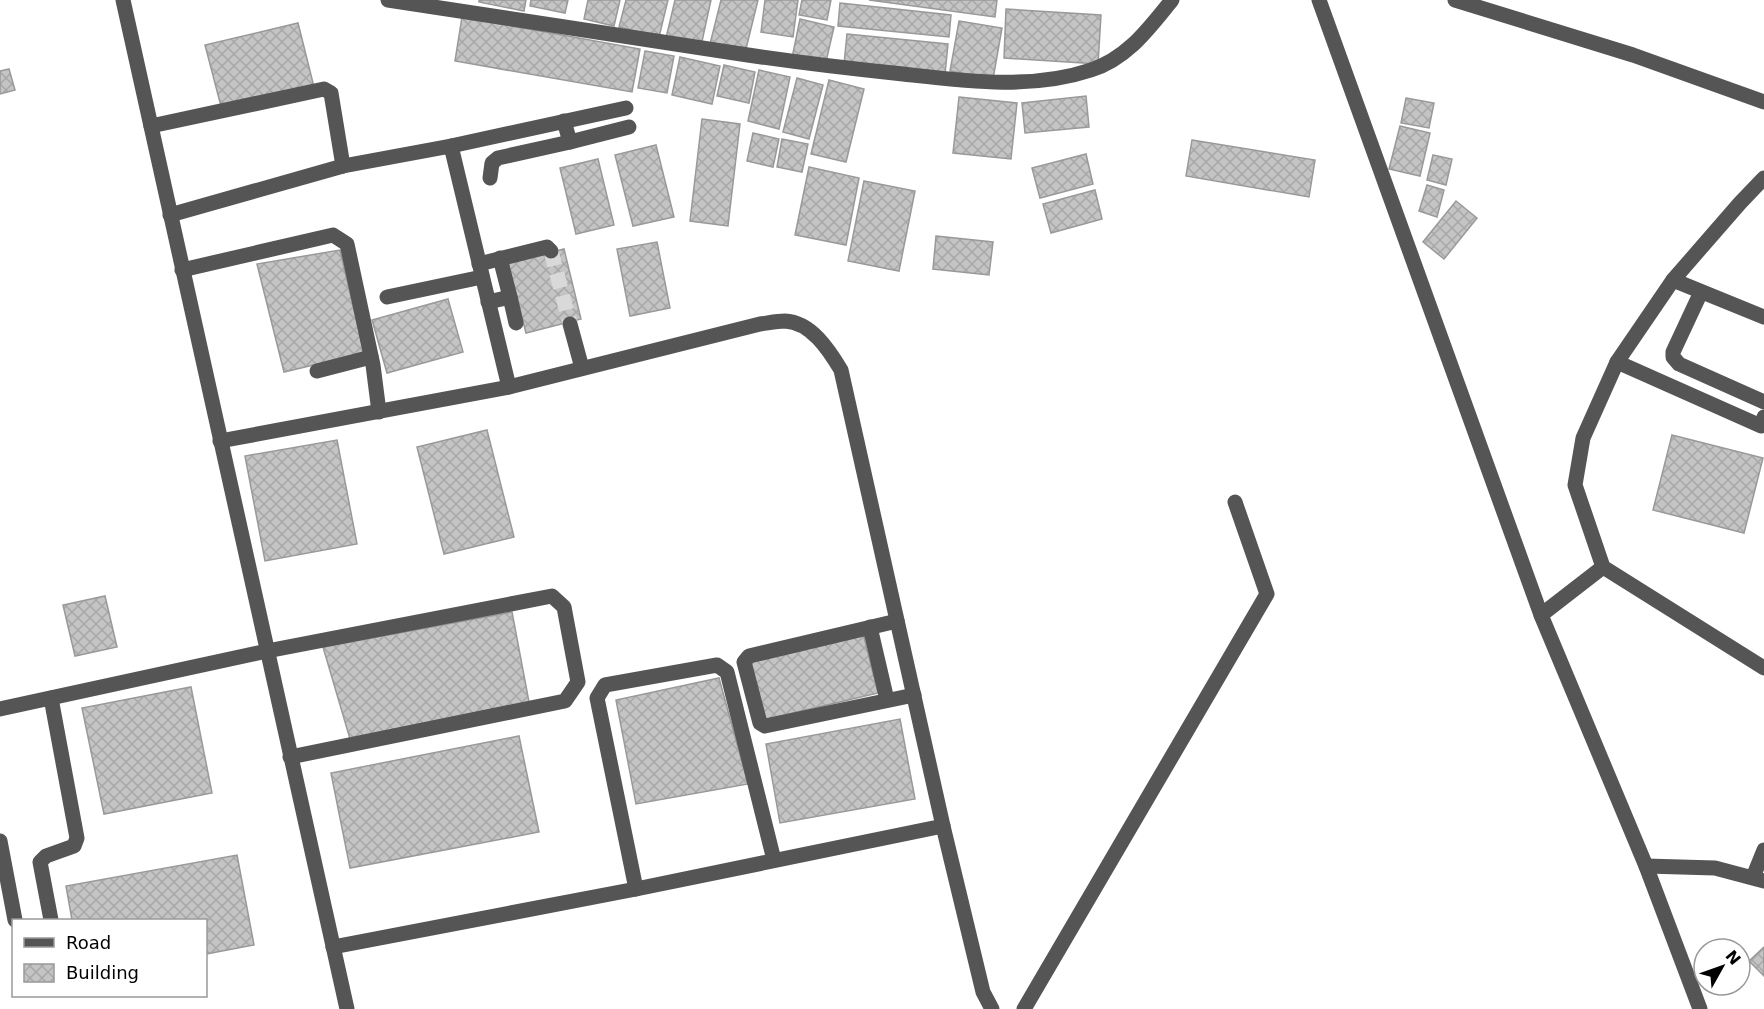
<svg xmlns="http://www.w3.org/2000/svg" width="1764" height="1009" font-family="'DejaVu Sans',sans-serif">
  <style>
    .building { fill: url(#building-cross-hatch); stroke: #999; stroke-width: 1.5 }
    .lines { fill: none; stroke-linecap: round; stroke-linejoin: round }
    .minor-tunnel { stroke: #d9d9d9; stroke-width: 15; stroke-dasharray: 15 8; stroke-linecap: butt }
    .minor { stroke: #555; stroke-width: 15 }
  </style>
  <defs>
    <pattern id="building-cross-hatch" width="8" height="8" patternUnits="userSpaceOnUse" patternTransform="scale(1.5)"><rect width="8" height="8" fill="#c4c4c4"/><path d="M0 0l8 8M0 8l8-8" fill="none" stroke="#a7a7a7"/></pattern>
  </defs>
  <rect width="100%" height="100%" fill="#fff"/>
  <g class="building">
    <polygon points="479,0 526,0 524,11 479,2"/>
    <polygon points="531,0 568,0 565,13 530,6"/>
    <polygon points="588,0 620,0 614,26 584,19"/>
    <polygon points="626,0 668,0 659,37 619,27"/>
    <polygon points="675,0 711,0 701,46 666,38"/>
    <polygon points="721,0 758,0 745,53 710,44"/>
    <polygon points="765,0 798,0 793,37 761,32"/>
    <polygon points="802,0 831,0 827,20 799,15"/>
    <polygon points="869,0 997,0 995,17"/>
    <polygon points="840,3 951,15 949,37 838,26"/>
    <polygon points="1006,9 1101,15 1098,64 1004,58"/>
    <polygon points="462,17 640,49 632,92 455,61"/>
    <polygon points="800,19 834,27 825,66 792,58"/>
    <polygon points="959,21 1002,28 993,79 950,71"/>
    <polygon points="298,23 314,87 222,110 205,45"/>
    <polygon points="847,34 948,44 945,74 844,64"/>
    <polygon points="645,51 674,56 667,93 638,88"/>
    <polygon points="680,57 720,66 712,104 672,95"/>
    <polygon points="724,65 755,72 749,103 717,96"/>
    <polygon points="9,69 15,90 0,94 0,71"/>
    <polygon points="759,70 790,77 779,129 748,121"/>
    <polygon points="797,78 823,85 809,139 783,132"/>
    <polygon points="829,80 864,89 846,162 811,154"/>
    <polygon points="1086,96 1089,127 1025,133 1022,103"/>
    <polygon points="959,97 1017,103 1011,159 953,153"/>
    <polygon points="1406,98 1434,103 1429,128 1401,123"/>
    <polygon points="702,119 740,124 728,226 690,221"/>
    <polygon points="1400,126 1430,133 1420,176 1389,169"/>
    <polygon points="753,133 779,139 773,167 747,161"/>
    <polygon points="782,139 808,144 802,172 777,167"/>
    <polygon points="1192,140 1315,160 1309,197 1186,176"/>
    <polygon points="656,145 674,217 633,226 615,155"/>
    <polygon points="1086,154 1093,184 1040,198 1032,168"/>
    <polygon points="1433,155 1452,159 1446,185 1427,180"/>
    <polygon points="598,159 614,225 576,234 560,168"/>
    <polygon points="809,167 859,178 846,245 795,235"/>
    <polygon points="864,181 915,191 899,271 848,261"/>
    <polygon points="1427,185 1444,190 1437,217 1419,211"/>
    <polygon points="1095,190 1102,219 1051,233 1043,204"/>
    <polygon points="1456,201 1477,218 1444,259 1423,242"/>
    <polygon points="936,236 993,242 989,275 933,269"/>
    <polygon points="657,242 670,308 630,316 617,249"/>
    <polygon points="564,249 581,319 526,333 508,263"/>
    <polygon points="340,250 364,353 284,372 257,264"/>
    <polygon points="448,299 463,352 387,373 372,320"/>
    <polygon points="487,430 514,537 444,554 417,447"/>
    <polygon points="1672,435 1763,458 1744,533 1653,510"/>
    <polygon points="337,440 357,544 265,561 245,456"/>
    <polygon points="105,596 117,647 75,656 63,605"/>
    <polygon points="512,612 529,702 350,739 323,647"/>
    <polygon points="863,633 878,693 763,720 748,661"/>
    <polygon points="719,678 748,784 636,804 616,700"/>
    <polygon points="191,687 212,793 104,814 82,708"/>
    <polygon points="900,719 915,799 780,823 766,744"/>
    <polygon points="519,736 539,832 350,868 331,773"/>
    <polygon points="237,855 254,945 206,954 206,920 72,920 66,886"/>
    <polygon points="1764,947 1764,976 1749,961"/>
  </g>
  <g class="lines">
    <polyline class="minor-tunnel" points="551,251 570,324"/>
    <g class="minor">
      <polyline points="123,0 347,1009"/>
      <path d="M388,0c113,17 227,35 340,52 58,9 116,16 175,22 62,7 128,16 188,-4 37,-12 58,-42 81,-70"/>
      <polyline points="1319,0 1541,615 1646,866 1700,1009"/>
      <polyline points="1455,0 1633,55 1764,102"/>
      <polyline points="151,126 324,89 331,93 343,166"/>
      <polyline points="570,142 629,127"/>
      <polyline points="451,146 626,108"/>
      <polyline points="490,178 492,163 498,158 570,142 564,121"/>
      <polyline points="1764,178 1740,203 1673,280 1617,362 1583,438 1575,485 1603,567 1764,668"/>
      <polyline points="170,215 343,166 451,146 509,387"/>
      <polyline points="479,264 547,247 551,251"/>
      <polyline points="182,270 333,235 347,244 373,365 379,412"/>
      <polyline points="1673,280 1764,317"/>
      <polyline points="1701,292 1673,352 1673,357 1679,364 1764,402"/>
      <polyline points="387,297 482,277"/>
      <polyline points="510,297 516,323"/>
      <polyline points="488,302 510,297 500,258"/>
      <polyline points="570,324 582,368"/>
      <polyline points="1617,362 1761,426 1764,417"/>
      <polyline points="317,371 371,357"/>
      <path d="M220,441l289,-54 251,-63c8,-1 17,-3 25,-3 26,1 44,29 56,49l102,456 -307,63 -303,58"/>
      <polyline points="1541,615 1603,567"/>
      <polyline points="897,621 749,656 744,662 760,723 765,726 914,695"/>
      <polyline points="870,627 887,700"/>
      <polyline points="51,698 77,838 74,846 46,856 40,862 51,920"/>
      <polyline points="0,709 267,651 552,596 564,607 578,682 565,701 290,757"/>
      <polyline points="943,826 983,992 992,1009"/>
      <polyline points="0,841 15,920"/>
      <polyline points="1646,866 1715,868 1764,881"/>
      <polyline points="1753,877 1764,850"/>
      <polyline points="636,889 597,698 605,685 717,665 727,672 774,860"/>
      <polyline points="1024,1009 1267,594 1235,502"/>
    </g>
  </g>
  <rect x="12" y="919" width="195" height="78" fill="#ffffff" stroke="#999999" stroke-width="1.5"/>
  <rect x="24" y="938" width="30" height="9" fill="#555555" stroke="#999999" stroke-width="1.5"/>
  <text x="66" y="949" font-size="18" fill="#000000">Road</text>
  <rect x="24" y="964" width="30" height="18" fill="url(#building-cross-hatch)" stroke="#999999" stroke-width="1.5"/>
  <text x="66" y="979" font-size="18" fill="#000000">Building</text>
  <g transform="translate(1722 967) rotate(50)"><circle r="28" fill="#ffffff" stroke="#999999" stroke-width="1.5"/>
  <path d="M0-4.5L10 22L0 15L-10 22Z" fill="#000000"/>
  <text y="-9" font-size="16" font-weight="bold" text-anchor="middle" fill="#000000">N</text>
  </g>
</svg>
